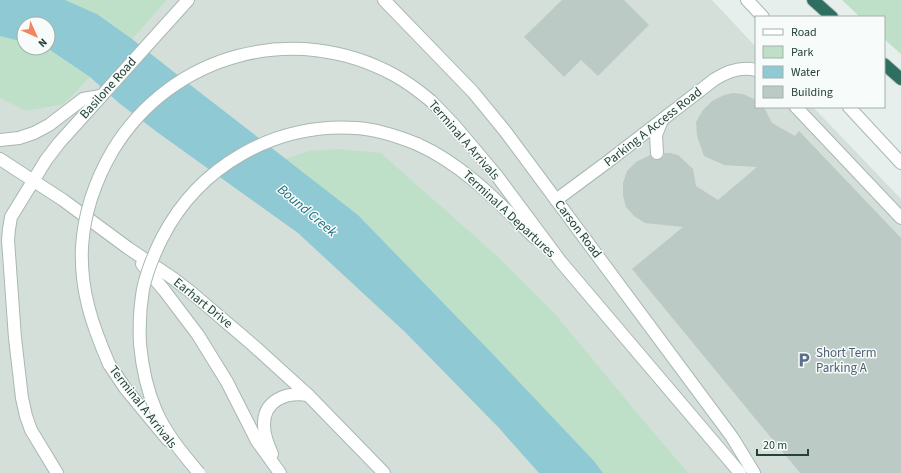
<svg xmlns="http://www.w3.org/2000/svg" width="901" height="473" font-family="'Source Sans 3',sans-serif">
  <style>
    .built { fill: #d4dfda; fill-rule: evenodd }
    .green { fill: #bfe0c8 }
    .water { fill: #8ec9d4 }
    .building { fill: #bbcac4 }
    .lines { fill: none; stroke-linecap: round; stroke-linejoin: round }
    .minor-casing { stroke: #a8b8b2; stroke-width: 14 }
    .highway-casing { stroke: #c2cac8; stroke-width: 14 }
    .minor { stroke: #fff; stroke-width: 12 }
    .highway { stroke: #2f6f62; stroke-width: 12 }
    .minor-bridge-casing { stroke: #a8b8b2; stroke-width: 14; stroke-linecap: butt }
    .minor-bridge { stroke: #fff; stroke-width: 12 }
    .labels { text-anchor: middle; dominant-baseline: central; stroke-width: 3; stroke-linejoin: round; paint-order: stroke }
    .street-label { font-size: 13px; fill: #24423a; stroke: #f7fbf9 }
    .service-label { font-size: 13px; fill: #4e5e75; stroke: #f7fbf9; text-anchor: start }
    .water-label { font-size: 14px; font-style: italic; fill: #1c6f80; stroke: #f7fbf9 }
  </style>
  <rect width="100%" height="100%" fill="#e6efeb"/>
  <path class="built" d="M0,0h712l44,47v60h57l88,92v274h-901zM24,24h24v24h-24z"/>
  <g class="green">
    <polygon points="65,0 167,0 132,39 97,14"/>
    <polygon points="842,0 901,0 901,54 884,39 884,17 860,17"/>
    <polygon points="0,36 24,42 24,48 44,48 50,50 90,77 64,104 26,111 0,98"/>
    <polygon points="338,149 381,153 497,256 555,314 643,420 688,473 603,473 594,461 486,347 358,215 285,159 309,151"/>
  </g>
  <polygon class="water" points="0,0 65,0 97,14 132,39 193,87 358,215 486,347 594,461 603,473 539,473 499,428 405,332 298,233 157,132 119,103 90,77 50,50 44,48 48,48 48,24 24,24 24,42 0,36"/>
  <g class="building">
    <polygon points="562,0 624,0 649,25 598,76 581,60 564,77 524,37"/>
    <polygon points="733,93 743,94 756,100 756,107 763,107 766,111 772,123 795,136 799,131 901,238 901,473 800,473 632,269 683,227 645,223 634,216 626,207 623,196 623,183 627,171 636,162 650,155 653,159 657,160 661,159 664,156 664,153 670,153 678,155 693,169 696,186 718,200 757,167 724,165 704,156 697,136 696,122 703,110 712,101 724,95"/>
  </g>
  <g class="lines">
    <g class="minor-casing">
      <g id="minor">
        <polyline points="384,0 473,92 505,131 732,437 754,473"/>
        <polyline points="747,0 763,17"/>
        <polyline points="431,101 454,125 476,151 497,176 561,262 740,473"/>
        <polyline points="796,107 901,218"/>
        <polyline points="849,107 901,163"/>
        <polyline points="0,140 19,138 34,133 49,125 83,99 101,96"/>
        <path d="M417,144c47,21 82,59 118,94"/>
        <polyline points="657,153 656,135 662,120"/>
        <polyline points="0,159 63,200 128,248 174,279 192,293 254,346 308,395 384,473"/>
        <path d="M556,200l50,-37 109,-84c13,-8 26,-13 41,-9"/>
        <polyline points="142,264 164,290 198,335 227,382 257,441 280,473"/>
        <polyline points="109,364 125,388 168,440"/>
        <path d="M272,454c-4,-9 -8,-18 -8,-28 -1,-26 22,-34 44,-31"/>
        <polyline points="57,473 31,430 26,416 22,398 15,338 8,240 9,229 11,217 46,160 59,143 188,0"/>
      </g>
    </g>
    <g class="highway-casing">
      <g id="highway">
        <polyline points="813,0 832,17"/>
        <polyline points="884,64 901,79"/>
      </g>
    </g>
    <use href="#minor" class="minor"/>
    <use href="#highway" class="highway"/>
    <g class="minor-bridge-casing">
      <g id="minor-bridge">
        <path d="M109,364c-17,-39 -29,-74 -27,-117 2,-34 14,-68 31,-97 59,-97 182,-129 281,-75 13,7 25,16 37,26"/>
        <path d="M199,473c-16,-19 -33,-39 -43,-62 -9,-21 -14,-45 -16,-67 -1,-19 0,-37 3,-55 4,-18 11,-35 19,-51 37,-72 112,-115 194,-110 21,1 41,8 61,16"/>
      </g>
    </g>
    <use href="#minor-bridge" class="minor-bridge"/>
  </g>
  <defs>
    <g id="parking-bare" transform="scale(1.2)"><path d="M-3.5-5.5H1a3.5 3.5 0 0 1 0 7H-1V5.5H-3.5ZM-1-3.4V-.6H.8a1.4 1.4 0 0 0 0-2.8Z" fill="#5c6f8a" stroke="#f7fbf9" stroke-width="2.5" paint-order="stroke"/></g>
  </defs>
  <g fill-rule="evenodd">
    <use href="#parking-bare" x="804" y="360"/>
  </g>
  <g class="labels">
    <g class="street-label">
      <text transform="translate(108 88) rotate(-48)">Basilone Road</text>
      <text transform="translate(653 127) rotate(-38)">Parking A Access Road</text>
      <text transform="translate(464 140) rotate(49)">Terminal A Arrivals</text>
      <text transform="translate(509 214) rotate(43)">Terminal A Departures</text>
      <text transform="translate(578 229) rotate(53)">Carson Road</text>
      <text transform="translate(203 303) rotate(39)">Earhart Drive</text>
      <text transform="translate(143 407) rotate(52)">Terminal A Arrivals</text>
    </g>
    <g class="service-label">
      <text x="816" y="353">Short Term<tspan x="816" dy="15">Parking A</tspan></text>
    </g>
    <g class="water-label">
      <text transform="translate(307 211) rotate(40)">Bound Creek</text>
    </g>
  </g>
  <rect x="755" y="16" width="130" height="92" fill="#f7fbf9" stroke="#a3b1ad"/>
  <rect x="763" y="29" width="20" height="6" fill="#ffffff" stroke="#a3b1ad"/>
  <text x="791" y="36" font-size="12" fill="#24423a">Road</text>
  <rect x="763" y="46" width="20" height="12" fill="#bfe0c8" stroke="#a3b1ad"/>
  <text x="791" y="56" font-size="12" fill="#24423a">Park</text>
  <rect x="763" y="66" width="20" height="12" fill="#8ec9d4" stroke="#a3b1ad"/>
  <text x="791" y="76" font-size="12" fill="#24423a">Water</text>
  <rect x="763" y="86" width="20" height="12" fill="#bbcac4" stroke="#a3b1ad"/>
  <text x="791" y="96" font-size="12" fill="#24423a">Building</text>
  <g transform="translate(36 36) rotate(135)"><circle r="19" fill="#f7fbf9" stroke="#a3b1ad"/>
  <path d="M0-3L7 15L0 10L-7 15Z" fill="#f4845f"/>
  <text y="-6" font-size="11" font-weight="bold" text-anchor="middle" fill="#24423a">N</text>
  </g>
  <path d="M757 449v6h51v-6" fill="none" stroke="#24423a" stroke-width="2"/>
  <text x="763" y="449" font-size="12" fill="#24423a" stroke="#f7fbf9" stroke-width="3" paint-order="stroke">20 m</text>
</svg>
